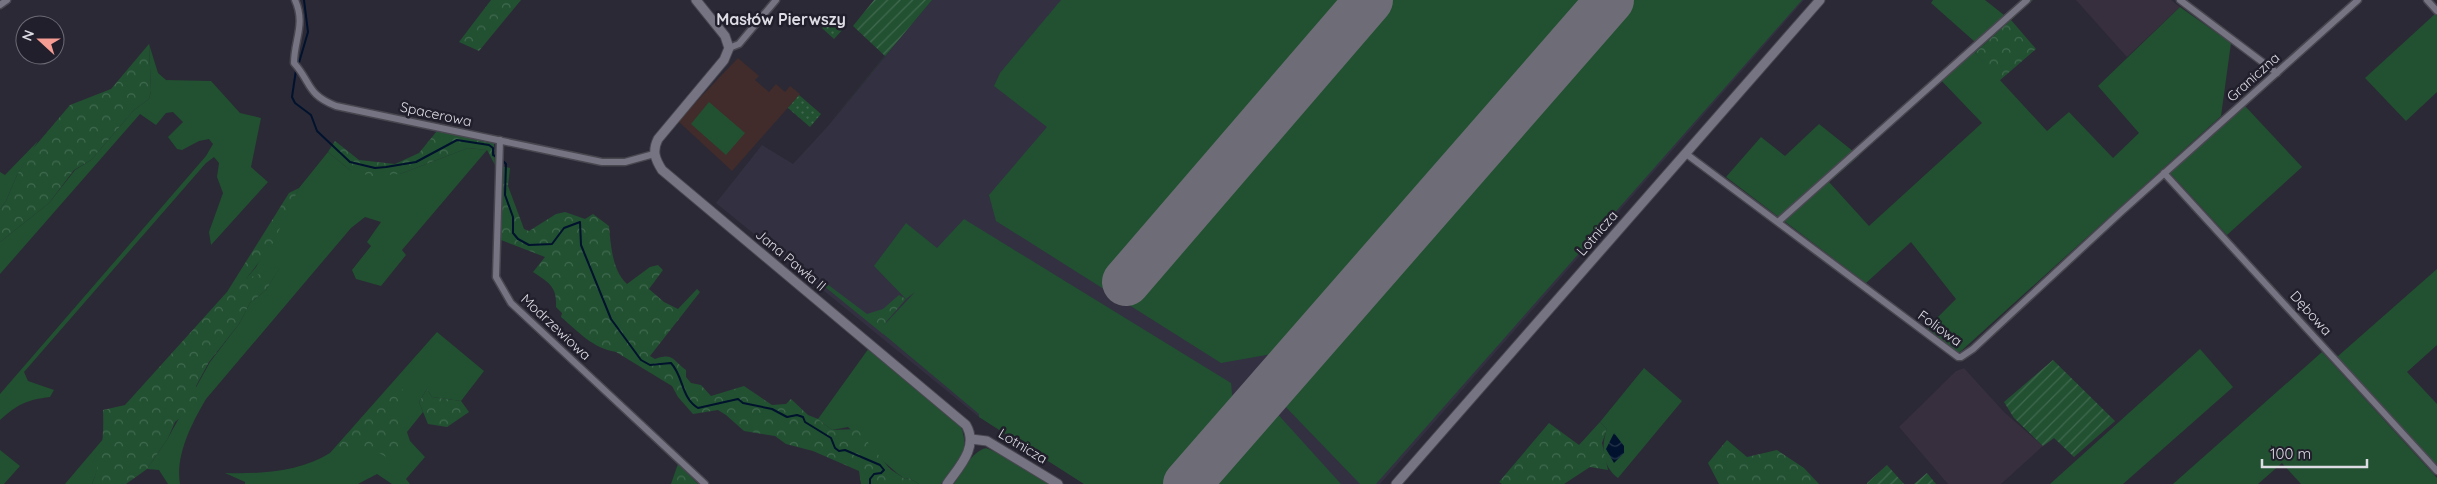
<svg xmlns="http://www.w3.org/2000/svg" width="2437" height="484" font-family="Quicksand,sans-serif">
  <style>
    .commercial { fill: #372e3e }
    .education { fill: #412c2b }
    .built { fill: #333042 }
    .grass { fill: #215131 }
    .forest { fill: url(#forest-crowns) }
    .park { fill: url(#park-dots) }
    .garden { fill: url(#garden-furrows) }
    .water { fill: url(#water-waves) }
    .lines { fill: none; stroke-linecap: round; stroke-linejoin: round }
    .stream { stroke: #00122d; stroke-width: 2 }
    .runway { stroke: #6e6c76; stroke-width: 48 }
    .street-casing { stroke: #484750; stroke-width: 9 }
    .secondary-casing { stroke: #484750; stroke-width: 11 }
    .street { stroke: #767482; stroke-width: 6 }
    .secondary { stroke: #767482; stroke-width: 9 }
    .labels { text-anchor: middle; dominant-baseline: central; stroke-width: 5; stroke-linejoin: round; paint-order: stroke }
    .street-label { font-size: 14px; fill: #dddce4; stroke: #211f2b }
    .quarter-label { font-size: 16px; font-weight: bold; fill: #dddce4; stroke: #211f2b }
  </style>
  <defs>
    <pattern id="forest-crowns" width="20" height="18" patternUnits="userSpaceOnUse" patternTransform="scale(1.25)"><rect width="20" height="18" fill="#215131"/><path d="M2 6a3 3 0 1 1 6 0M12 15a3 3 0 1 1 6 0" fill="none" stroke="#41694f"/></pattern>
    <pattern id="park-dots" width="8" height="8" patternUnits="userSpaceOnUse" patternTransform="scale(1.25)"><rect width="8" height="8" fill="#215131"/><path d="M2 2h.1M6 6h.1" fill="none" stroke="#41694f" stroke-width="1.8" stroke-linecap="round"/></pattern>
    <pattern id="garden-furrows" width="10" height="10" patternUnits="userSpaceOnUse" patternTransform="scale(1.25)"><rect width="10" height="10" fill="#215131"/><path d="M-1 1l2-2M0 10L10 0M9 11l2-2" fill="none" stroke="#41694f"/></pattern>
    <pattern id="water-waves" width="16" height="10" patternUnits="userSpaceOnUse" patternTransform="scale(1.25)"><rect width="16" height="10" fill="#00122d"/><path d="M0 5q4-4 8 0t8 0" fill="none" stroke="#25344b"/></pattern>
  </defs>
  <rect width="100%" height="100%" fill="#2b2935"/>
  <g class="commercial">
    <polygon points="2076,0 2171,0 2180,7 2127,57"/>
    <polygon points="1964,368 2004,412 2043,446 2001,484 1948,484 1899,427 1956,371"/>
  </g>
  <polygon class="education" points="738,58 759,76 755,80 769,92 776,84 785,92 790,86 800,94 732,171 678,121"/>
  <polygon class="built" points="932,0 1804,0 1380,484 1084,484 979,417 716,203 762,145 793,164 828,126"/>
  <g class="grass">
    <polygon points="1061,0 1588,0 1278,353 1221,363 996,221 989,195 1047,127 994,86 1000,73"/>
    <polygon points="1631,0 1802,0 1376,484 1360,484 1280,401"/>
    <polygon points="1933,0 1985,0 2004,15 2022,0 2033,0 1975,53 2047,131 2069,112 2113,158 2139,133 2098,86 2180,7 2231,43 2221,116 1960,352 1957,352 1927,328 1956,299 1911,242 1866,283 1726,177 1761,137 1785,156 1819,124 1859,156 1829,182 1869,226 1982,123 1937,76 1975,42 1931,3"/>
    <polygon points="2435,14 2437,16 2437,92 2406,121 2365,78"/>
    <path d="M149,44l9,29 8,7 45,1 29,32 21,5 -10,49 17,15 -57,63 -2,-13 14,-39 -6,-16 2,-14 -5,-6 -8,6 -182,209 4,9 26,9 -4,7c-24,3 -32,7 -50,23v-26l206,-238 7,-12 -4,-5 -10,2 -17,9 -5,-1 -9,-12 15,-15 -10,-10 -7,1 -10,12 -16,-11 -140,160v-32l49,-39 26,-33 16,-10 43,-50 15,-11 2,-8z"/>
    <polygon points="709,102 745,133 726,155 691,124"/>
    <polygon points="2245,106 2302,167 2227,235 2170,173"/>
    <polygon points="38,141 17,175 6,201 0,209 0,172 5,175"/>
    <path d="M468,148l19,2 -85,100 4,5 -25,31 -25,-7 -4,-9 19,-24 -4,-4 14,-20 -16,-5 -14,11 -145,171c-14,24 -31,56 -26,85h-12l-9,-14 -12,-1 21,-31 42,-76 29,-38 11,-21 16,-13 14,-23 -35,13 11,-13 43,-79 29,-36 22,18 50,4z"/>
    <polygon points="964,219 1231,383 1233,403 1274,410 1341,484 1084,484 979,417 979,414 881,332 885,324 915,292 906,299 874,266 906,223 937,248"/>
    <polygon points="2437,269 2437,345 2407,372 2437,404 2437,466 2337,357"/>
    <path d="M437,332l47,39 -23,30 -29,-4 -5,-8 -8,13 4,10 -16,20 3,9 15,16 -19,22 4,5h-18l-15,-10 -19,10h-113v-2l-20,-9c35,1 75,-1 105,-20z"/>
    <path d="M869,348l92,79c10,27 -4,37 -20,57h-22l-10,-6 -4,1c-20,-14 -38,-35 -57,-52l-16,3 -14,-11z"/>
    <polygon points="2200,349 2233,387 2123,484 2050,484"/>
    <polygon points="2322,352 2437,478 2437,484 2301,484 2282,463 2258,484 2173,484"/>
    <path d="M1644,368l38,33 -64,77c-16,-12 -17,-32 -11,-49l-7,-7z"/>
    <polygon points="104,438 100,463 92,484 65,484"/>
    <path d="M986,448l26,11 37,25h-95c8,-12 18,-33 32,-36z"/>
    <polygon points="0,450 20,466 4,484 0,484"/>
  </g>
  <g class="forest">
    <polygon points="491,0 521,0 479,51 459,42"/>
    <polygon points="2011,20 2036,49 1999,81 1975,53"/>
    <polygon points="149,44 151,91 149,99 134,110 91,160 74,170 49,203 0,242 0,209 6,201 17,175 31,151 70,105 111,89"/>
    <polygon points="437,131 494,143 495,165 487,150 468,148 400,174 370,176 350,170 328,152 335,141 359,160 395,164 419,153"/>
    <path d="M501,166l9,2 -2,18 16,43 5,2 27,-17 9,-2 20,7 8,-5 16,12c2,20 3,44 18,58l23,-17 8,-2 5,5 -14,19 15,13 14,7 19,-20 3,3 -50,64 5,3c19,-7 18,2 31,11v7l5,6 10,2 10,11 33,-10 28,19 14,-1 5,-5 17,16 10,4 14,11 25,-1 33,40 15,10 4,-1 10,6h-58l-2,-13 -46,-20 -27,-7 -11,-8 -31,-5 -18,-16 -8,-5 -25,4 -15,-17 -6,-11 -56,-34c-24,-4 -37,-20 -55,-35l1,-4 -6,-6c1,-21 -7,-24 -23,-35l12,-15 -44,-17z"/>
    <path d="M299,188l-27,57 -26,34 35,-13 -15,24 -16,13 -11,21 -30,38 -13,24 1,17 -22,19 -7,16 -21,31 -21,15h-34c10,-25 12,-47 11,-74l22,-5 102,-113 62,-99z"/>
    <polygon points="827,284 867,314 883,309 899,295 906,299 886,322 883,334 824,286"/>
    <polygon points="392,385 406,391 399,415 402,437 399,452 386,457 367,446 336,454 339,445"/>
    <polygon points="427,389 432,397 461,401 469,412 447,427 428,424 419,402"/>
    <polygon points="1600,422 1607,429 1602,443 1608,470 1590,467 1564,484 1502,484 1499,482 1549,423 1579,445"/>
    <polygon points="1727,440 1747,457 1777,450 1804,468 1819,484 1719,484 1708,463"/>
    <polygon points="678,464 698,484 671,484"/>
  </g>
  <g class="park">
    <polygon points="832,18 844,28 834,39 822,28"/>
    <polygon points="799,95 821,114 810,127 788,108"/>
  </g>
  <g class="garden">
    <polygon points="874,0 932,0 832,120 885,56 853,26"/>
    <polygon points="2053,360 2115,421 2074,457 2054,438 2043,446 2014,418 2004,402"/>
    <polygon points="1887,465 1904,484 1867,484 1867,483"/>
    <polygon points="1927,473 1936,484 1914,484"/>
  </g>
  <polygon class="water" points="1614,433 1624,446 1624,453 1614,463 1606,449"/>
  <g class="lines">
    <g class="stream">
      <polyline points="298,66 308,32 304,0"/>
      <polyline points="296,70 292,97 295,103 311,115 317,131 350,162 375,168 386,167 416,162 457,140 489,145 493,148 493,155 497,157"/>
      <path d="M501,159l5,5 -1,31 8,22v16l5,6 11,6 23,-1 12,-16 16,-6 1,23 30,74 30,41 9,5 21,-2c13,14 10,35 27,45l40,-9 5,4 29,6 15,8 10,-2 6,2 2,5 26,16 4,10 4,3 6,-1 35,15 4,5 -3,3 -7,1 -4,5v5"/>
    </g>
    <g class="runway">
      <polyline points="1126,282 1369,0"/>
      <polyline points="1187,484 1610,0"/>
    </g>
    <g class="street-casing">
      <g id="street">
        <path d="M295,0c11,24 -1,40 -1,63 18,20 12,31 42,43l266,56h23l29,-8"/>
        <polyline points="2180,0 2277,73"/>
        <polyline points="2427,0 2437,11"/>
        <polyline points="0,5 7,0"/>
        <polyline points="729,48 739,44 776,0"/>
        <polyline points="500,140 496,277 511,303 705,484"/>
        <polyline points="1685,153 1958,357 1961,357 1973,349 2121,212 2358,0"/>
        <polyline points="2164,173 2437,471"/>
        <polyline points="1778,222 2027,0"/>
      </g>
    </g>
    <g class="secondary-casing">
      <g id="secondary">
        <path d="M696,0l29,36 4,12 -5,12 -66,79c-6,12 -3,20 4,31l304,255c13,22 -7,42 -19,59"/>
        <polyline points="971,439 987,441 1058,484"/>
        <polyline points="1396,484 1820,0"/>
      </g>
    </g>
    <use href="#street" class="street"/>
    <use href="#secondary" class="secondary"/>
  </g>
  <g class="labels">
    <g class="street-label">
      <text transform="translate(2253 77) rotate(-42)">Graniczna</text>
      <text transform="translate(436 114) rotate(12)">Spacerowa</text>
      <text transform="translate(1597 233) rotate(-49)">Lotnicza</text>
      <text transform="translate(791 260) rotate(40)">Jana Pawła II</text>
      <text transform="translate(2311 313) rotate(48)">Dębowa</text>
      <text transform="translate(556 327) rotate(43)">Modrzewiowa</text>
      <text transform="translate(1940 328) rotate(36)">Foliowa</text>
      <text transform="translate(1023 446) rotate(31)">Lotnicza</text>
    </g>
    <g class="quarter-label">
      <text x="781" y="19">Masłów Pierwszy</text>
    </g>
  </g>
  <g transform="translate(40 40) rotate(291)"><circle r="24" fill="#211f2b" stroke="#6c6b75"/>
  <path d="M0-4L9 19L0 12L-9 19Z" fill="#f59c93"/>
  <text y="-8" font-size="14" font-weight="bold" text-anchor="middle" fill="#dddce4">N</text>
  </g>
  <path d="M2262 459v8h105v-8" fill="none" stroke="#dddce4" stroke-width="2.5"/>
  <text x="2270" y="459" font-size="15" fill="#dddce4" stroke="#211f2b" stroke-width="4" paint-order="stroke">100 m</text>
</svg>
